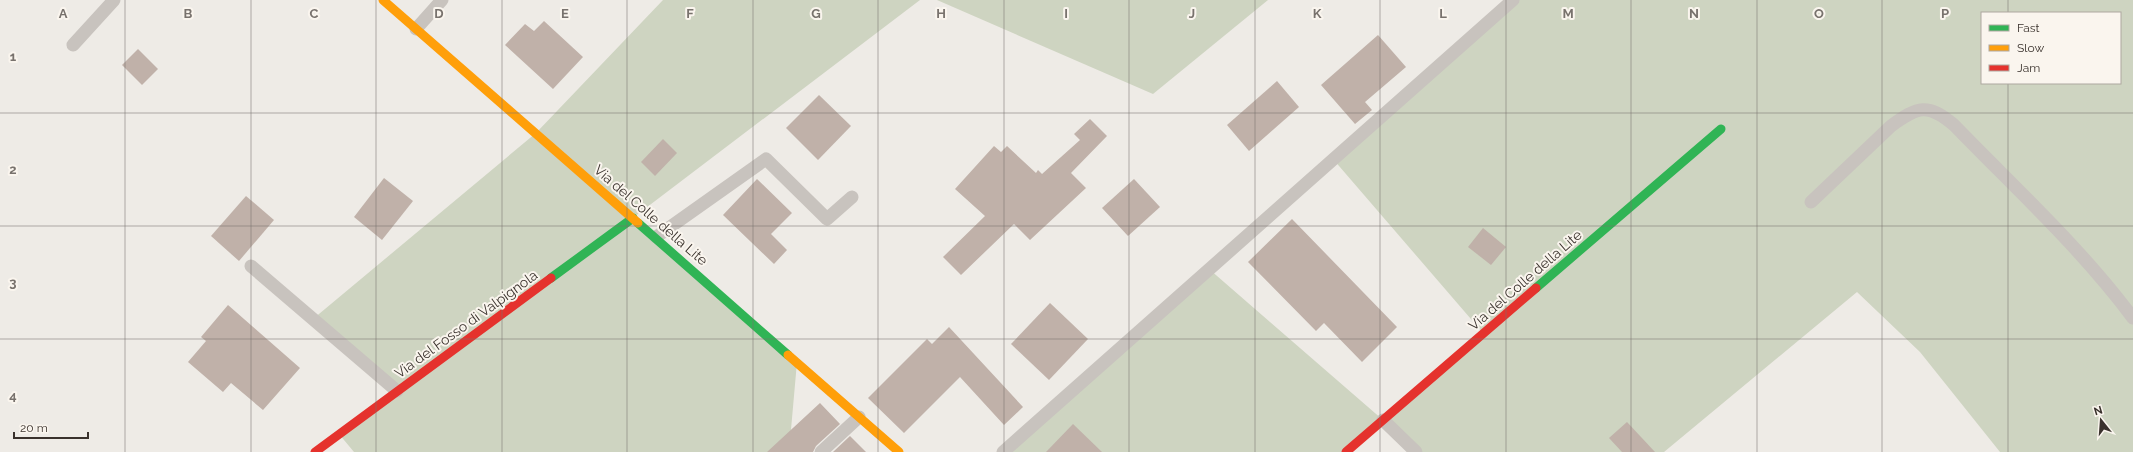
<svg xmlns="http://www.w3.org/2000/svg" width="2133" height="452" font-family="Raleway,sans-serif">
  <style>
    .green { fill: #ced4c1; fill-rule: evenodd }
    .building { fill: #c0b1a9 }
    .lines { fill: none; stroke-linecap: round; stroke-linejoin: round }
    .lane { stroke: #c8c3be; stroke-width: 13 }
    .fast { stroke: #30b455; stroke-width: 9 }
    .slow { stroke: #ff9f0a; stroke-width: 9 }
    .jam { stroke: #e5322d; stroke-width: 9 }
    .grid { fill: none; stroke: #78726d; stroke-width: 1; stroke-opacity: 0.55 }
    .labels { text-anchor: middle; dominant-baseline: central; stroke-width: 4; stroke-linejoin: round; paint-order: stroke }
    .street-label { font-size: 14px; fill: #39312c; stroke: #faf5ee }
    .grid-label { font-size: 13px; text-anchor: middle; font-weight: bold; fill: #78726d; stroke: #faf5ee; stroke-width: 4; stroke-linejoin: round; paint-order: stroke }
  </style>
  <rect width="100%" height="100%" fill="#eeebe6"/>
  <g class="green">
    <polygon points="663,0 920,0 634,217 797,362 789,452 354,452 339,434 397,391 313,319 536,133"/>
    <polygon points="937,0 1268,0 1153,94"/>
    <path d="M1513,0h620v452h-133l-80,-100 -63,-60 -193,160h-248l-33,-31 -37,31h-343l206,-183 174,151 100,-87 -150,-174zM1982,13h138v70h-138z"/>
  </g>
  <g class="building">
    <polygon points="544,21 583,57 553,89 505,45 525,24 534,31"/>
    <polygon points="1378,35 1406,67 1365,102 1372,110 1355,124 1321,85"/>
    <polygon points="138,49 158,69 142,85 122,65"/>
    <polygon points="1277,81 1299,107 1249,151 1227,125"/>
    <polygon points="819,95 851,126 818,160 786,128"/>
    <polygon points="1090,119 1107,136 1071,173 1086,188 1030,240 1014,224 961,275 943,257 985,216 955,189 994,146 1001,152 1007,146 1036,173 1038,170 1042,174 1080,140 1074,134"/>
    <polygon points="663,139 677,153 655,176 641,162"/>
    <polygon points="384,178 413,201 382,240 354,217"/>
    <polygon points="757,179 792,213 771,234 787,250 774,264 723,215"/>
    <polygon points="1134,179 1160,207 1128,236 1102,208"/>
    <polygon points="246,196 274,220 239,261 211,236"/>
    <polygon points="1292,219 1397,327 1362,362 1324,323 1316,331 1248,262"/>
    <polygon points="1483,228 1506,247 1491,265 1468,247"/>
    <polygon points="1050,303 1088,339 1049,380 1011,344"/>
    <polygon points="228,305 300,368 263,410 231,383 223,392 188,362 206,341 201,337"/>
    <polygon points="949,327 1023,407 1004,425 960,377 904,433 868,398 927,339 932,344"/>
    <polygon points="820,403 840,424 816,446 813,452 767,452"/>
    <polygon points="1627,422 1655,452 1622,452 1609,438"/>
    <polygon points="1073,424 1102,452 1046,452"/>
    <polygon points="850,436 866,452 833,452"/>
  </g>
  <g class="lines">
    <g class="lane">
      <polyline points="416,29 442,0"/>
      <polyline points="73,45 114,0"/>
      <path d="M1811,202l80,-76c27,-20 37,-23 63,-1 61,63 126,122 179,193"/>
      <polyline points="656,237 766,159 827,219 852,197"/>
      <polyline points="251,266 397,391"/>
      <polyline points="1383,420 1416,452"/>
      <polyline points="821,452 859,417"/>
      <polyline points="1003,452 1513,0"/>
    </g>
    <g class="fast">
      <polyline points="638,223 788,355"/>
      <polyline points="551,278 633,218"/>
      <polyline points="1536,288 1721,129"/>
    </g>
    <g class="slow">
      <polyline points="383,0 638,223"/>
      <polyline points="788,355 899,452"/>
    </g>
    <g class="jam">
      <polyline points="315,452 551,278"/>
      <polyline points="1346,452 1536,288"/>
    </g>
  </g>
  <path class="grid" d="M125,0v452M251,0v452M376,0v452M502,0v452M627,0v452M753,0v452M878,0v452M1004,0v452M1129,0v452M1255,0v452M1380,0v452M1506,0v452M1631,0v452M1757,0v452M1882,0v452M2008,0v13M2008,83v369M0,113h2133M0,226h2133M0,339h2133"/>
  <g class="labels">
    <g class="street-label">
      <text transform="translate(651 215) rotate(41)">Via del Colle della Lite</text>
      <text transform="translate(1525 280) rotate(-41)">Via del Colle della Lite</text>
      <text transform="translate(466 324) rotate(-36)">Via del Fosso di Valpignola</text>
    </g>
  </g>
  <g class="grid-label">
    <text x="63" y="18">A</text>
    <text x="188" y="18">B</text>
    <text x="314" y="18">C</text>
    <text x="439" y="18">D</text>
    <text x="565" y="18">E</text>
    <text x="690" y="18">F</text>
    <text x="816" y="18">G</text>
    <text x="941" y="18">H</text>
    <text x="1066" y="18">I</text>
    <text x="1192" y="18">J</text>
    <text x="1317" y="18">K</text>
    <text x="1443" y="18">L</text>
    <text x="1568" y="18">M</text>
    <text x="1694" y="18">N</text>
    <text x="1819" y="18">O</text>
    <text x="1945" y="18">P</text>
    <text x="13" y="61">1</text>
    <text x="13" y="174">2</text>
    <text x="13" y="287">3</text>
    <text x="13" y="400">4</text>
  </g>
  <rect x="1981" y="12" width="140" height="72" fill="#faf5ee" stroke="#ada7a0"/>
  <rect x="1989" y="25" width="20" height="6" fill="#30b455" stroke="#ada7a0"/>
  <text x="2017" y="32" font-size="12" fill="#39312c">Fast</text>
  <rect x="1989" y="45" width="20" height="6" fill="#ff9f0a" stroke="#ada7a0"/>
  <text x="2017" y="52" font-size="12" fill="#39312c">Slow</text>
  <rect x="1989" y="65" width="20" height="6" fill="#e5322d" stroke="#ada7a0"/>
  <text x="2017" y="72" font-size="12" fill="#39312c">Jam</text>
  <g transform="translate(2101 420) rotate(343)" stroke="#faf5ee" stroke-width="3" paint-order="stroke">
  <path d="M0-3L7 15L0 10L-7 15Z" fill="#39312c"/>
  <text y="-6" font-size="11" font-weight="bold" text-anchor="middle" fill="#39312c">N</text>
  </g>
  <path d="M14 432v6h74v-6" fill="none" stroke="#39312c" stroke-width="2"/>
  <text x="20" y="432" font-size="12" fill="#39312c" stroke="#faf5ee" stroke-width="3" paint-order="stroke">20 m</text>
</svg>
